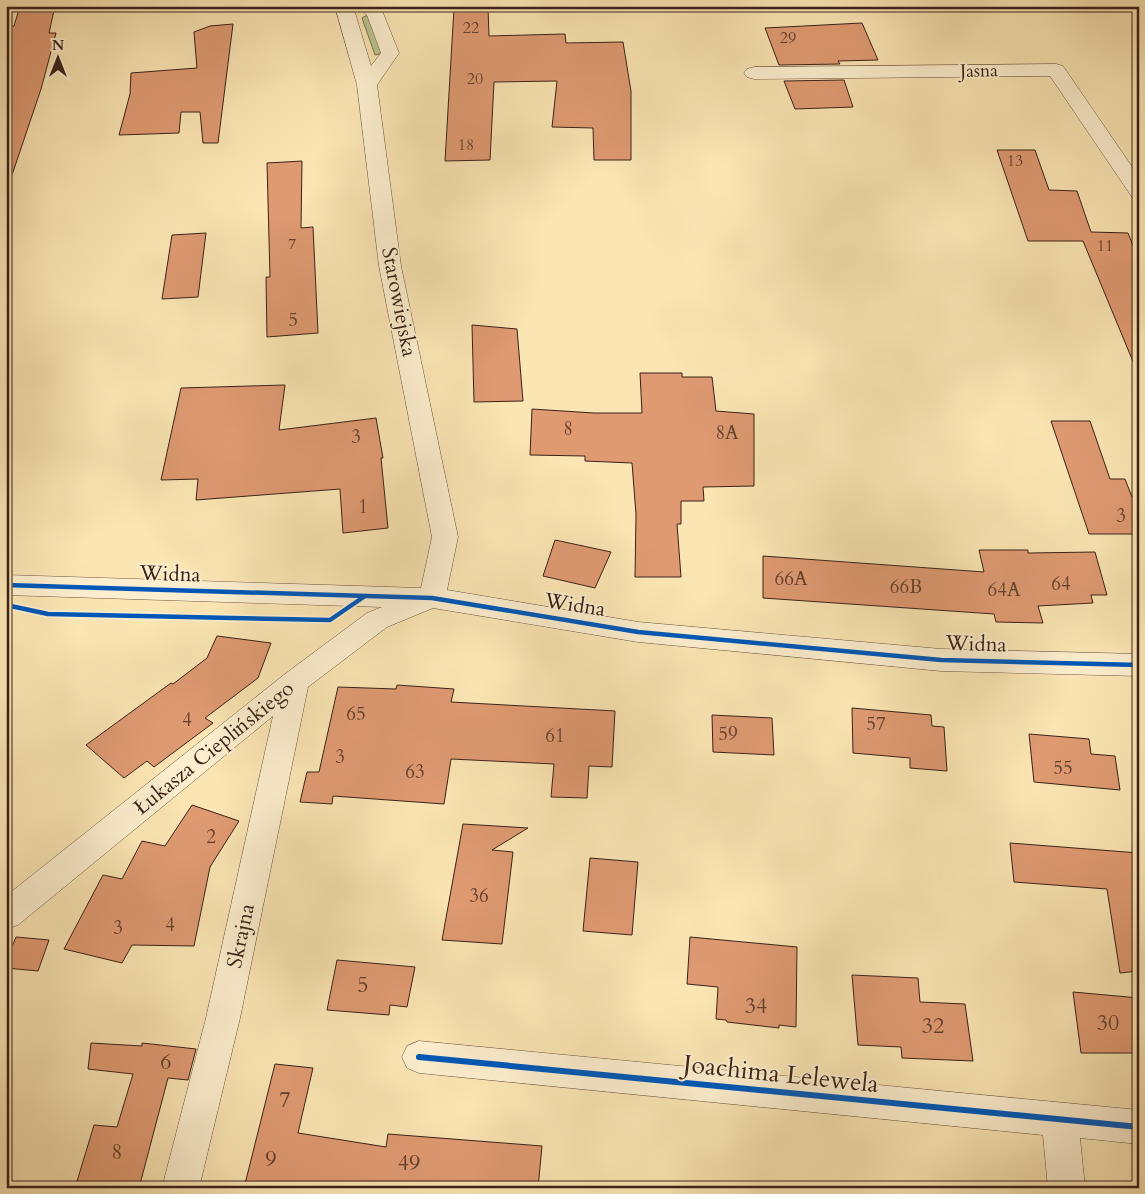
<svg xmlns="http://www.w3.org/2000/svg" width="1145" height="1194" font-family="Cardo,serif">
  <style>
    .green { fill: #bbc58f; stroke: #7a7454 }
    .building { fill: #df9a72; stroke: #3a2218 }
    .lines { fill: none; stroke-linecap: round; stroke-linejoin: round }
    .minor-casing { stroke: #6a533f; stroke-width: 1 }
    .minor { fill: #fceece; fill-rule: evenodd }
    .cycleway-far1-casing { stroke: #fceece; stroke-width: 8 }
    .cycleway-casing { stroke: #fceece; stroke-width: 9 }
    .cycleway-far1 { stroke: #0057b8; stroke-width: 4.5 }
    .cycleway { stroke: #0057b8; stroke-width: 6 }
    .labels { text-anchor: middle; dominant-baseline: central; stroke-width: 4; stroke-linejoin: round; paint-order: stroke }
    .far-number-label { font-size: 16px; fill: #63402e }
    .far-street-label { font-size: 18px; fill: #3a2218; stroke: #fceece }
    .number-label { font-size: 19px; fill: #63402e }
    .street-label { font-size: 21px; fill: #3a2218; stroke: #fceece }
    .near-number-label { font-size: 22px; fill: #63402e }
    .near-street-label { font-size: 25px; fill: #3a2218; stroke: #fceece }
  </style>
  <rect width="100%" height="100%" fill="#fae5b3"/>
  <filter id="stains"><feTurbulence type="fractalNoise" baseFrequency=".004" numOctaves="4"/><feColorMatrix values="0 0 0 0 .2 0 0 0 0 .09 0 0 0 0 .02 0 0 0 .5 -.17"/></filter>
  <radialGradient id="worn" r=".72"><stop offset=".6" stop-color="#630" stop-opacity="0"/><stop offset="1" stop-color="#630" stop-opacity=".3"/></radialGradient>
  <polygon class="green" points="365,16 368,16 383,49 380,54 375,55 362,18"/>
  <g class="building">
    <polygon points="20,6 55,6 49,33 56,33 41,89 12,175 6,174 6,27 14,26"/>
    <polygon points="488,7 489,36 565,34 566,43 623,42 631,91 631,160 594,160 593,128 552,127 557,81 494,82 490,160 445,161 454,8"/>
    <polygon points="862,23 878,60 838,61 840,64 779,65 765,28"/>
    <polygon points="233,24 218,143 203,143 200,112 181,112 179,133 119,135 130,94 131,73 197,68 194,32 210,26"/>
    <polygon points="844,80 853,107 795,109 784,81"/>
    <polygon points="997,150 1035,150 1049,190 1077,191 1091,232 1128,233 1139,260 1139,376 1083,241 1028,241"/>
    <polygon points="302,161 301,228 313,227 318,333 267,337 266,277 270,277 267,163"/>
    <polygon points="206,233 198,297 162,299 172,235"/>
    <polygon points="472,325 517,329 523,401 474,402"/>
    <polygon points="640,373 682,373 682,377 712,377 716,411 754,414 754,486 703,487 704,501 681,501 681,524 677,524 681,577 635,577 636,514 632,463 585,461 585,456 530,455 532,409 594,413 642,413"/>
    <polygon points="285,385 279,430 376,418 383,458 381,458 388,528 343,533 340,489 196,500 198,479 161,480 181,388"/>
    <polygon points="1051,421 1090,421 1110,479 1125,479 1132,497 1139,497 1139,534 1089,534"/>
    <polygon points="555,540 611,552 595,588 543,576"/>
    <polygon points="979,550 1028,550 1028,553 1095,552 1107,595 1091,595 1093,603 1038,606 1043,623 996,622 994,614 763,598 763,556 984,572"/>
    <polygon points="217,636 271,643 258,678 205,718 213,723 154,767 147,761 124,778 86,745 171,683 173,684 207,658"/>
    <polygon points="397,685 454,689 451,702 615,711 612,767 589,766 587,798 551,797 554,764 451,759 444,804 333,796 332,804 300,802 307,772 319,772 338,687 396,689"/>
    <polygon points="852,708 931,715 932,726 944,727 947,771 910,768 910,758 853,753"/>
    <polygon points="712,715 772,718 774,755 713,752"/>
    <polygon points="1029,734 1089,739 1091,754 1115,756 1120,790 1034,782"/>
    <polygon points="192,805 239,821 210,867 194,946 132,945 122,963 64,949 103,875 122,879 142,841 165,846"/>
    <polygon points="463,824 528,828 492,850 513,852 502,944 442,940"/>
    <polygon points="1010,843 1139,853 1139,971 1120,973 1107,889 1014,882"/>
    <polygon points="590,858 638,862 632,935 583,931"/>
    <polygon points="16,937 49,940 38,971 6,968 6,961"/>
    <polygon points="690,937 797,947 796,1027 779,1025 779,1028 727,1022 726,1020 716,1019 718,987 687,984"/>
    <polygon points="337,960 415,967 407,1007 390,1005 389,1015 327,1010"/>
    <polygon points="852,975 918,978 920,1002 965,1004 973,1061 902,1058 901,1047 858,1045"/>
    <polygon points="1073,992 1139,998 1139,1053 1081,1053"/>
    <polygon points="91,1043 142,1046 142,1043 196,1049 188,1080 168,1078 139,1188 75,1188 94,1125 117,1127 133,1074 88,1069"/>
    <polygon points="275,1064 313,1068 298,1133 386,1147 388,1134 542,1146 538,1188 244,1188"/>
  </g>
  <g class="lines">
    <g class="minor-casing">
      <g id="minor">
        <polygon points="335,6 353,6 371,66 381,53 367,15 357,6 378,6 381,8 399,53 377,85 401,266 458,537 447,590 638,622 941,649 1139,654 1139,676 941,671 638,642 433,608 387,627 308,687 240,1018 199,1188 162,1188 206,1018 273,716 18,925 6,929 6,896 285,674 367,613 382,607 6,595 6,575 421,588 432,537 379,266 357,85"/>
        <polygon points="1056,64 1063,66 1139,177 1139,199 1132,197 1050,76 754,79 747,77 744,73 747,69 754,67"/>
        <polygon points="419,1041 1139,1110 1139,1144 1080,1138 1085,1188 1048,1188 1043,1135 419,1073 407,1068 402,1057 407,1046"/>
      </g>
    </g>
    <use href="#minor" class="minor"/>
    <g class="cycleway-far1-casing">
      <g id="cycleway-far1">
        <polyline points="6,585 432,598 638,632 941,660 1139,665"/>
        <polyline points="6,605 48,614 330,620 365,596"/>
      </g>
    </g>
    <g class="cycleway-casing">
      <polyline id="cycleway" points="419,1057 1139,1127"/>
    </g>
    <use href="#cycleway-far1" class="cycleway-far1"/>
    <use href="#cycleway" class="cycleway"/>
  </g>
  <g class="labels">
    <g class="far-number-label">
      <text x="471" y="28">22</text>
      <text x="788" y="38">29</text>
      <text x="475" y="79">20</text>
      <text x="466" y="145">18</text>
      <text x="1015" y="161">13</text>
      <text x="292" y="244">7</text>
      <text x="1105" y="246">11</text>
    </g>
    <g class="far-street-label">
      <text transform="translate(979 71) rotate(-1)">Jasna</text>
    </g>
    <g class="number-label">
      <text x="293" y="320">5</text>
      <text x="568" y="429">8</text>
      <text x="727" y="433">8A</text>
      <text x="356" y="437">3</text>
      <text x="363" y="507">1</text>
      <text x="1121" y="516">3</text>
      <text x="791" y="579">66A</text>
      <text x="1061" y="584">64</text>
      <text x="906" y="587">66B</text>
      <text x="1004" y="590">64A</text>
      <text x="356" y="714">65</text>
      <text x="187" y="720">4</text>
      <text x="876" y="724">57</text>
      <text x="728" y="734">59</text>
      <text x="555" y="736">61</text>
      <text x="340" y="757">3</text>
      <text x="1063" y="768">55</text>
      <text x="415" y="772">63</text>
      <text x="211" y="837">2</text>
      <text x="479" y="896">36</text>
      <text x="170" y="925">4</text>
      <text x="118" y="928">3</text>
    </g>
    <g class="street-label">
      <text transform="translate(399 302) rotate(79)">Starowiejska</text>
      <text transform="translate(170 574) rotate(2)">Widna</text>
      <text transform="translate(575 605) rotate(9)">Widna</text>
      <text transform="translate(976 644) rotate(2)">Widna</text>
      <text transform="translate(214 748) rotate(-39)">Łukasza Cieplińskiego</text>
      <text transform="translate(241 936) rotate(-78)">Skrajna</text>
    </g>
    <g class="near-number-label">
      <text x="363" y="985">5</text>
      <text x="756" y="1006">34</text>
      <text x="1108" y="1023">30</text>
      <text x="933" y="1026">32</text>
      <text x="166" y="1062">6</text>
      <text x="285" y="1100">7</text>
      <text x="117" y="1152">8</text>
      <text x="271" y="1159">9</text>
      <text x="409" y="1163">49</text>
    </g>
    <g class="near-street-label">
      <text transform="translate(781 1074) rotate(6)">Joachima Lelewela</text>
    </g>
  </g>
  <rect width="1145" height="1194" fill="none" stroke="#fae5b3" stroke-width="25"/>
  <rect x="8" y="8" width="1130" height="1179" fill="none" stroke="#3a2218" stroke-width="2.5"/>
  <rect x="12" y="12" width="1120" height="1169" fill="none" stroke="#3a2218"/>
  <g transform="translate(58 58)" stroke="#fceece" stroke-width="4" paint-order="stroke">
  <path d="M0-4L9 19L0 12L-9 19Z" fill="#3a2218"/>
  <text y="-8" font-size="14" font-weight="bold" text-anchor="middle" fill="#3a2218">N</text>
  </g>
  <rect width="100%" height="100%" filter="url(#stains)"/>
  <rect width="100%" height="100%" fill="url(#worn)"/>
</svg>
